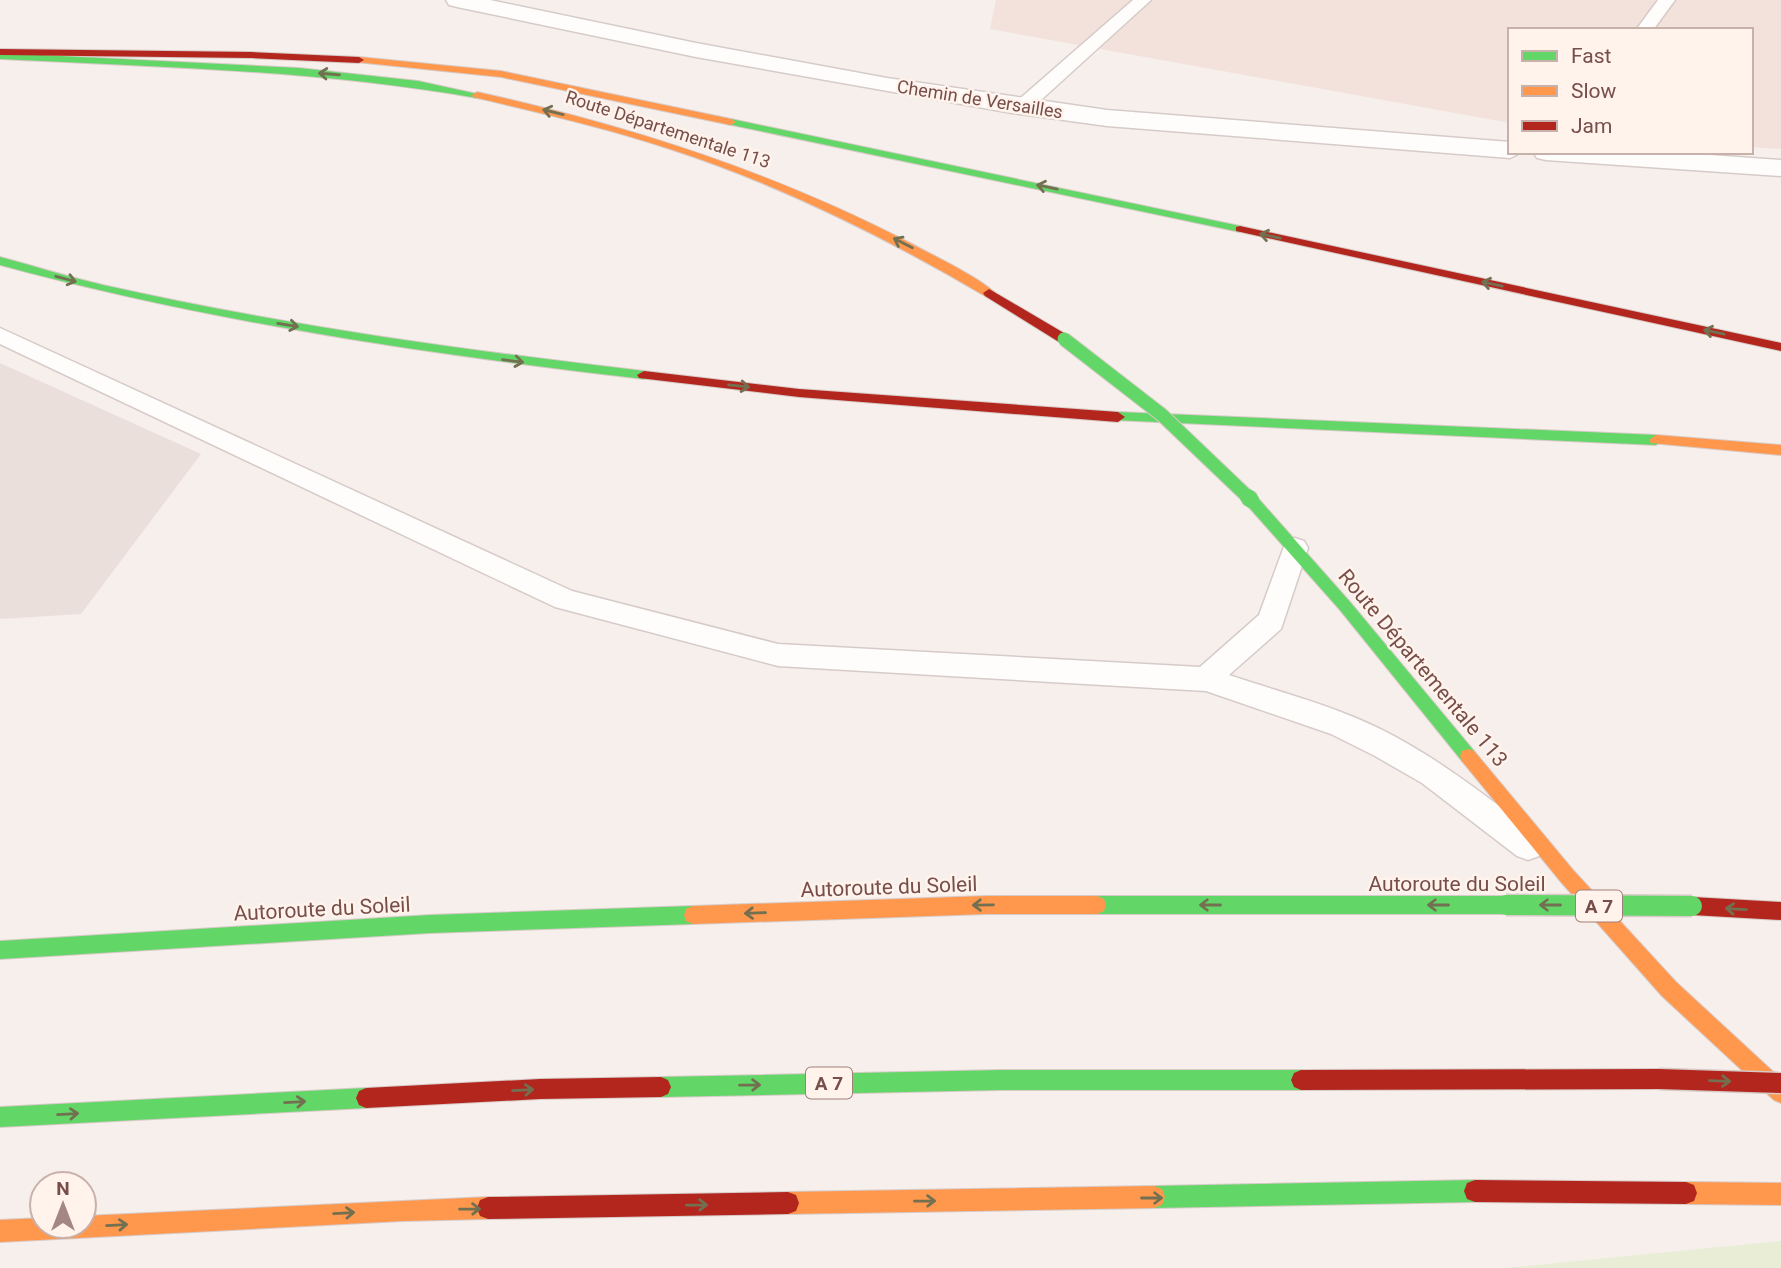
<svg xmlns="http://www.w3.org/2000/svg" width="1781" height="1268" font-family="Roboto,sans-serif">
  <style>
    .residential { fill: #f3e2db }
    .industrial { fill: #ebdfdb }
    .green { fill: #e9edd5 }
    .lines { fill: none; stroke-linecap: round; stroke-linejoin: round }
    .lane-casing { stroke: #d6cbc8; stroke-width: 3 }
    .street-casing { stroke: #d6cbc8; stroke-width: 3 }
    .fast-casing { stroke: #d7cac7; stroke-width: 2 }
    .slow-casing { stroke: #d7cac7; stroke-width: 2 }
    .jam-casing { stroke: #d7cac7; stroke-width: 2 }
    .lane { fill: #fefdfc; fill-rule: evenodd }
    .street { fill: #fefdfc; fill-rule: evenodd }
    .fast { fill: #63d668; fill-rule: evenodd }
    .slow { fill: #ff974d; fill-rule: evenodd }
    .jam { fill: #b3261e; fill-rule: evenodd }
    .fast-bridge-far2-casing { stroke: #d7cac7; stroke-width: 15; stroke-linecap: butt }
    .fast-bridge-far1-casing { stroke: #d7cac7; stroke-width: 18; stroke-linecap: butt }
    .fast-bridge-casing { stroke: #d7cac7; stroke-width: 23; stroke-linecap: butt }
    .jam-bridge-casing { stroke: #d7cac7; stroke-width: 23; stroke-linecap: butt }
    .fast-bridge-far2 { stroke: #63d668; stroke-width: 13 }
    .fast-bridge-far1 { stroke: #63d668; stroke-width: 16 }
    .fast-bridge { stroke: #63d668; stroke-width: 20 }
    .jam-bridge { stroke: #b3261e; stroke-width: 20 }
    .oneway { stroke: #727051 }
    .labels { text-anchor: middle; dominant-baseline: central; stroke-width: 5; stroke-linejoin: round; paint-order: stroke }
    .far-street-label { font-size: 18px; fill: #774e49; stroke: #fff3ec }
    .shield { fill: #fff3ec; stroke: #a0807a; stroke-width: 2 }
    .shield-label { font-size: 19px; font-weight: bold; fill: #774e49 }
    .street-label { font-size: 21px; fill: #774e49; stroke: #fff3ec }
  </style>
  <rect width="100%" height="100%" fill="#f7efeb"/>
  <polygon class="residential" points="996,0 1781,0 1781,149 1751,147 1751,30 1510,30 1510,123 990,29"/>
  <polygon class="industrial" points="0,363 201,454 81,614 0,619"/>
  <polygon class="green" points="1781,1241 1781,1268 1506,1268"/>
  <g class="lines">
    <g class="lane-casing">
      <g id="lane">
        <polygon points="1133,0 1151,0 1030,110 1016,110 1014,106 1016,102"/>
        <polygon points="1658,0 1675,0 1653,30 1636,30"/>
        <path d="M0,328l572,263 206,53 422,23 59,-52 27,-74 9,-3 9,3 4,7 -27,81 -52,46c41,14 83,25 122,41 70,28 128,75 188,120l5,10 -5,10 -11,4 -11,-4 -95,-73 -47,-27 -44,-22 -125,-43 -428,-25 -223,-59 -555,-263z"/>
      </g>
    </g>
    <g class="street-casing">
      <g id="street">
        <polygon points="446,0 490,0 696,43 887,78 1107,110 1510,142 1510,152 1522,152 1510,158 1107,126 1012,113 696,57 457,7 449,5"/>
        <polygon points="1533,152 1667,152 1781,160 1781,176 1546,160 1537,158"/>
      </g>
    </g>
    <g class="fast-casing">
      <g id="fast">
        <path d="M0,53l299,15 119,13 64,14 -5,3c-158,-28 -317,-31 -477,-39z"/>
        <polygon points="731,119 1240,226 1246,229 1240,232 727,124 726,122"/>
        <path d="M0,257c34,9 68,20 103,28 178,40 359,65 541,86l7,4 -7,4c-217,-25 -433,-57 -644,-114z"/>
        <polygon points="1118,412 1656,435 1663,440 1656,445 1113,420 1111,417"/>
        <polygon points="1251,495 1256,496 1350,602 1474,751 1476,756 1474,761 1468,763 1462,761 1340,610 1246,504 1244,500"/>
        <polygon points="1097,896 1506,896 1513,899 1515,905 1513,911 1506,914 1097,914 1090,911 1088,905 1090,899"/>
        <polygon points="693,906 700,909 702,915 700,921 693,924 430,933 0,959 0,941 430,915"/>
        <polygon points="1001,1070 1301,1070 1308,1073 1311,1080 1308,1087 1301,1090 1001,1090 661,1097 654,1094 651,1087 654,1080 661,1077"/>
        <polygon points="366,1088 373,1091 376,1098 373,1105 366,1108 0,1127 0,1107"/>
        <polygon points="1475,1180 1483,1183 1486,1191 1483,1199 1475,1202 1154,1208 1146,1205 1143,1197 1146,1189 1154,1186"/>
      </g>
    </g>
    <g class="slow-casing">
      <g id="slow">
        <polygon points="359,57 501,71 731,119 736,122 731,125 501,77 356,62 356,58"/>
        <path d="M477,92c150,33 294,79 431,150 22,12 71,35 87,51l-6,4 -4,-1c-100,-59 -202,-110 -312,-146 -66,-22 -132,-37 -200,-53l-1,-2z"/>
        <polygon points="1656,435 1781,445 1781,455 1651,443 1649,440"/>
        <polygon points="1468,749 1474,751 1573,870 1676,982 1781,1079 1781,1103 1774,1100 1662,996 1561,882 1462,761 1460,756 1462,751"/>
        <polygon points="986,896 1097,896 1104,899 1106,905 1104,911 1097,914 986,914 693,924 686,921 684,915 686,909 693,906"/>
        <polygon points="1686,1182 1781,1183 1781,1205 1686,1204 1678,1201 1675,1193 1678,1185"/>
        <polygon points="1154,1186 1162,1189 1165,1197 1162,1205 1154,1208 788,1214 780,1211 777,1203 780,1195 788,1192"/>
        <polygon points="488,1197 496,1200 499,1208 496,1216 488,1219 402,1221 0,1242 0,1220 42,1218 42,1226 84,1226 84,1216"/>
      </g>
    </g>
    <g class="jam-casing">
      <g id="jam">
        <polygon points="0,49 251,52 359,57 364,60 359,63 251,58 0,55"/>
        <polygon points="1240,226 1781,343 1781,351 1236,231 1236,227"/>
        <polygon points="989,289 1069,336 1070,339 1064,343 1059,342 985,296 983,293"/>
        <polygon points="644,371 799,389 1118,412 1125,417 1118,422 799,397 639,378 637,375"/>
        <polygon points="1692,897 1781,902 1781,920 1692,915 1685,912 1683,906 1685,900"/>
        <polygon points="1659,1069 1666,1072 1669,1079 1666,1086 1659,1089 1301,1090 1294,1087 1291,1080 1294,1073 1301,1070"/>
        <polygon points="661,1077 668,1080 671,1087 668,1094 661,1097 540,1099 366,1108 359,1105 356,1098 359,1091 366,1088 540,1079"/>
        <polygon points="1475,1180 1686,1182 1694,1185 1697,1193 1694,1201 1686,1204 1475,1202 1467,1199 1464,1191 1467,1183"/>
        <polygon points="788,1192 796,1195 799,1203 796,1211 788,1214 488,1219 480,1216 477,1208 480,1200 488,1197"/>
      </g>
    </g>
    <use href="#lane" class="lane"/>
    <use href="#street" class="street"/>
    <use href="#fast" class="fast"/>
    <use href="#slow" class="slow"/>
    <use href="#jam" class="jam"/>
    <g class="fast-bridge-far2-casing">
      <polyline id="fast-bridge-far2" points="1064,339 1162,415 1250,499"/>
    </g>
    <g class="fast-bridge-far1-casing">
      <polyline id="fast-bridge-far1" points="1248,497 1251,500"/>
    </g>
    <g class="fast-bridge-casing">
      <polyline id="fast-bridge" points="1506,905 1692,906"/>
    </g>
    <g class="jam-bridge-casing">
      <polyline id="jam-bridge" points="1659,1079 1781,1083"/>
    </g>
    <use href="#fast-bridge-far2" class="fast-bridge-far2"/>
    <use href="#fast-bridge-far1" class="fast-bridge-far1"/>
    <use href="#fast-bridge" class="fast-bridge"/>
    <use href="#jam-bridge" class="jam-bridge"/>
  </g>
  <defs><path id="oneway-shaft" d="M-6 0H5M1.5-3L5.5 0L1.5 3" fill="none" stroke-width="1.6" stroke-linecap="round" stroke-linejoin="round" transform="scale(1.75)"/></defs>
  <g class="oneway">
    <use href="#oneway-shaft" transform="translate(329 74) rotate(-175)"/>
    <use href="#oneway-shaft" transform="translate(553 112) rotate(-166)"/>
    <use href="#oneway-shaft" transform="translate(1047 187) rotate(-168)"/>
    <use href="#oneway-shaft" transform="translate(1270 236) rotate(-168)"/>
    <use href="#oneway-shaft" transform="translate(903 243) rotate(-153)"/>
    <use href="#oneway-shaft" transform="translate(66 279) rotate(15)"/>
    <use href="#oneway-shaft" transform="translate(1492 284) rotate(-168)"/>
    <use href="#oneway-shaft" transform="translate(288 325) rotate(9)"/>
    <use href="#oneway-shaft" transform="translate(1714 332) rotate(-168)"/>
    <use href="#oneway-shaft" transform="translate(513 361) rotate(7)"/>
    <use href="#oneway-shaft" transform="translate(739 386) rotate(6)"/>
    <use href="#oneway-shaft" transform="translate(983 905) rotate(179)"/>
    <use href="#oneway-shaft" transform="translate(1210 905) rotate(180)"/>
    <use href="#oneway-shaft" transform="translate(1438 905) rotate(180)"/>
    <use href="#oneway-shaft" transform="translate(1550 905) rotate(-180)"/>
    <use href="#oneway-shaft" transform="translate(1736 909) rotate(-177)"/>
    <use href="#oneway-shaft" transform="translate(755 913) rotate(178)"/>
    <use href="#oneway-shaft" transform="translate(1720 1081) rotate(2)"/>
    <use href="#oneway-shaft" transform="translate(750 1085) rotate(-1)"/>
    <use href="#oneway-shaft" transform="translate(523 1090) rotate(-3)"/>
    <use href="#oneway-shaft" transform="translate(295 1102) rotate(-3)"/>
    <use href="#oneway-shaft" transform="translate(68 1114) rotate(-3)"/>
    <use href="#oneway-shaft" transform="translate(1152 1198)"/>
    <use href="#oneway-shaft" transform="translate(925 1201) rotate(-1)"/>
    <use href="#oneway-shaft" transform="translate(697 1205) rotate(-1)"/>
    <use href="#oneway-shaft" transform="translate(470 1209) rotate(-1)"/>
    <use href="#oneway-shaft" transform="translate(344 1213) rotate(-3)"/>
    <use href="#oneway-shaft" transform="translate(117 1225) rotate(-3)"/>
  </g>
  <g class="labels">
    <g class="far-street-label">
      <text transform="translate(980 99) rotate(9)">Chemin de Versailles</text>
      <text transform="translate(668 129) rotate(18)">Route Départementale 113</text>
    </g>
    <g class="shield">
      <rect x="1576" y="890.5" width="46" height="31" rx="5"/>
      <rect x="806" y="1067.5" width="46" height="31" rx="5"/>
    </g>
    <g class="shield-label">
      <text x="1599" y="906">A 7</text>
      <text x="829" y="1083">A 7</text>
    </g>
    <g class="street-label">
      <text transform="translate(1423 668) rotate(50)">Route Départementale 113</text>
      <text x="1457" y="884">Autoroute du Soleil</text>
      <text transform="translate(889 887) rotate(-2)">Autoroute du Soleil</text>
      <text transform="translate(322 909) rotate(-3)">Autoroute du Soleil</text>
    </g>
  </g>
  <rect x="1508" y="28" width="245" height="126" fill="#fff3ec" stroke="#c9b1ab" stroke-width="2"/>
  <rect x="1522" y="51" width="35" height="10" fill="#63d668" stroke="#c9b1ab" stroke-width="2"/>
  <text x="1571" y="63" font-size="21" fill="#774e49">Fast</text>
  <rect x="1522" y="86" width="35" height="10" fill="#ff974d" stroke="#c9b1ab" stroke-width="2"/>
  <text x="1571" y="98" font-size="21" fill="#774e49">Slow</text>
  <rect x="1522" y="121" width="35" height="10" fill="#b3261e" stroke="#c9b1ab" stroke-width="2"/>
  <text x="1571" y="133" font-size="21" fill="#774e49">Jam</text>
  <g transform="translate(63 1205)"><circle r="33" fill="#fff3ec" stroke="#c9b1ab" stroke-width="2"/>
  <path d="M0-5L12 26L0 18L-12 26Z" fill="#a48682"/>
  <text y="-10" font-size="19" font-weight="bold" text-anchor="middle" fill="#774e49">N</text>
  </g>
</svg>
